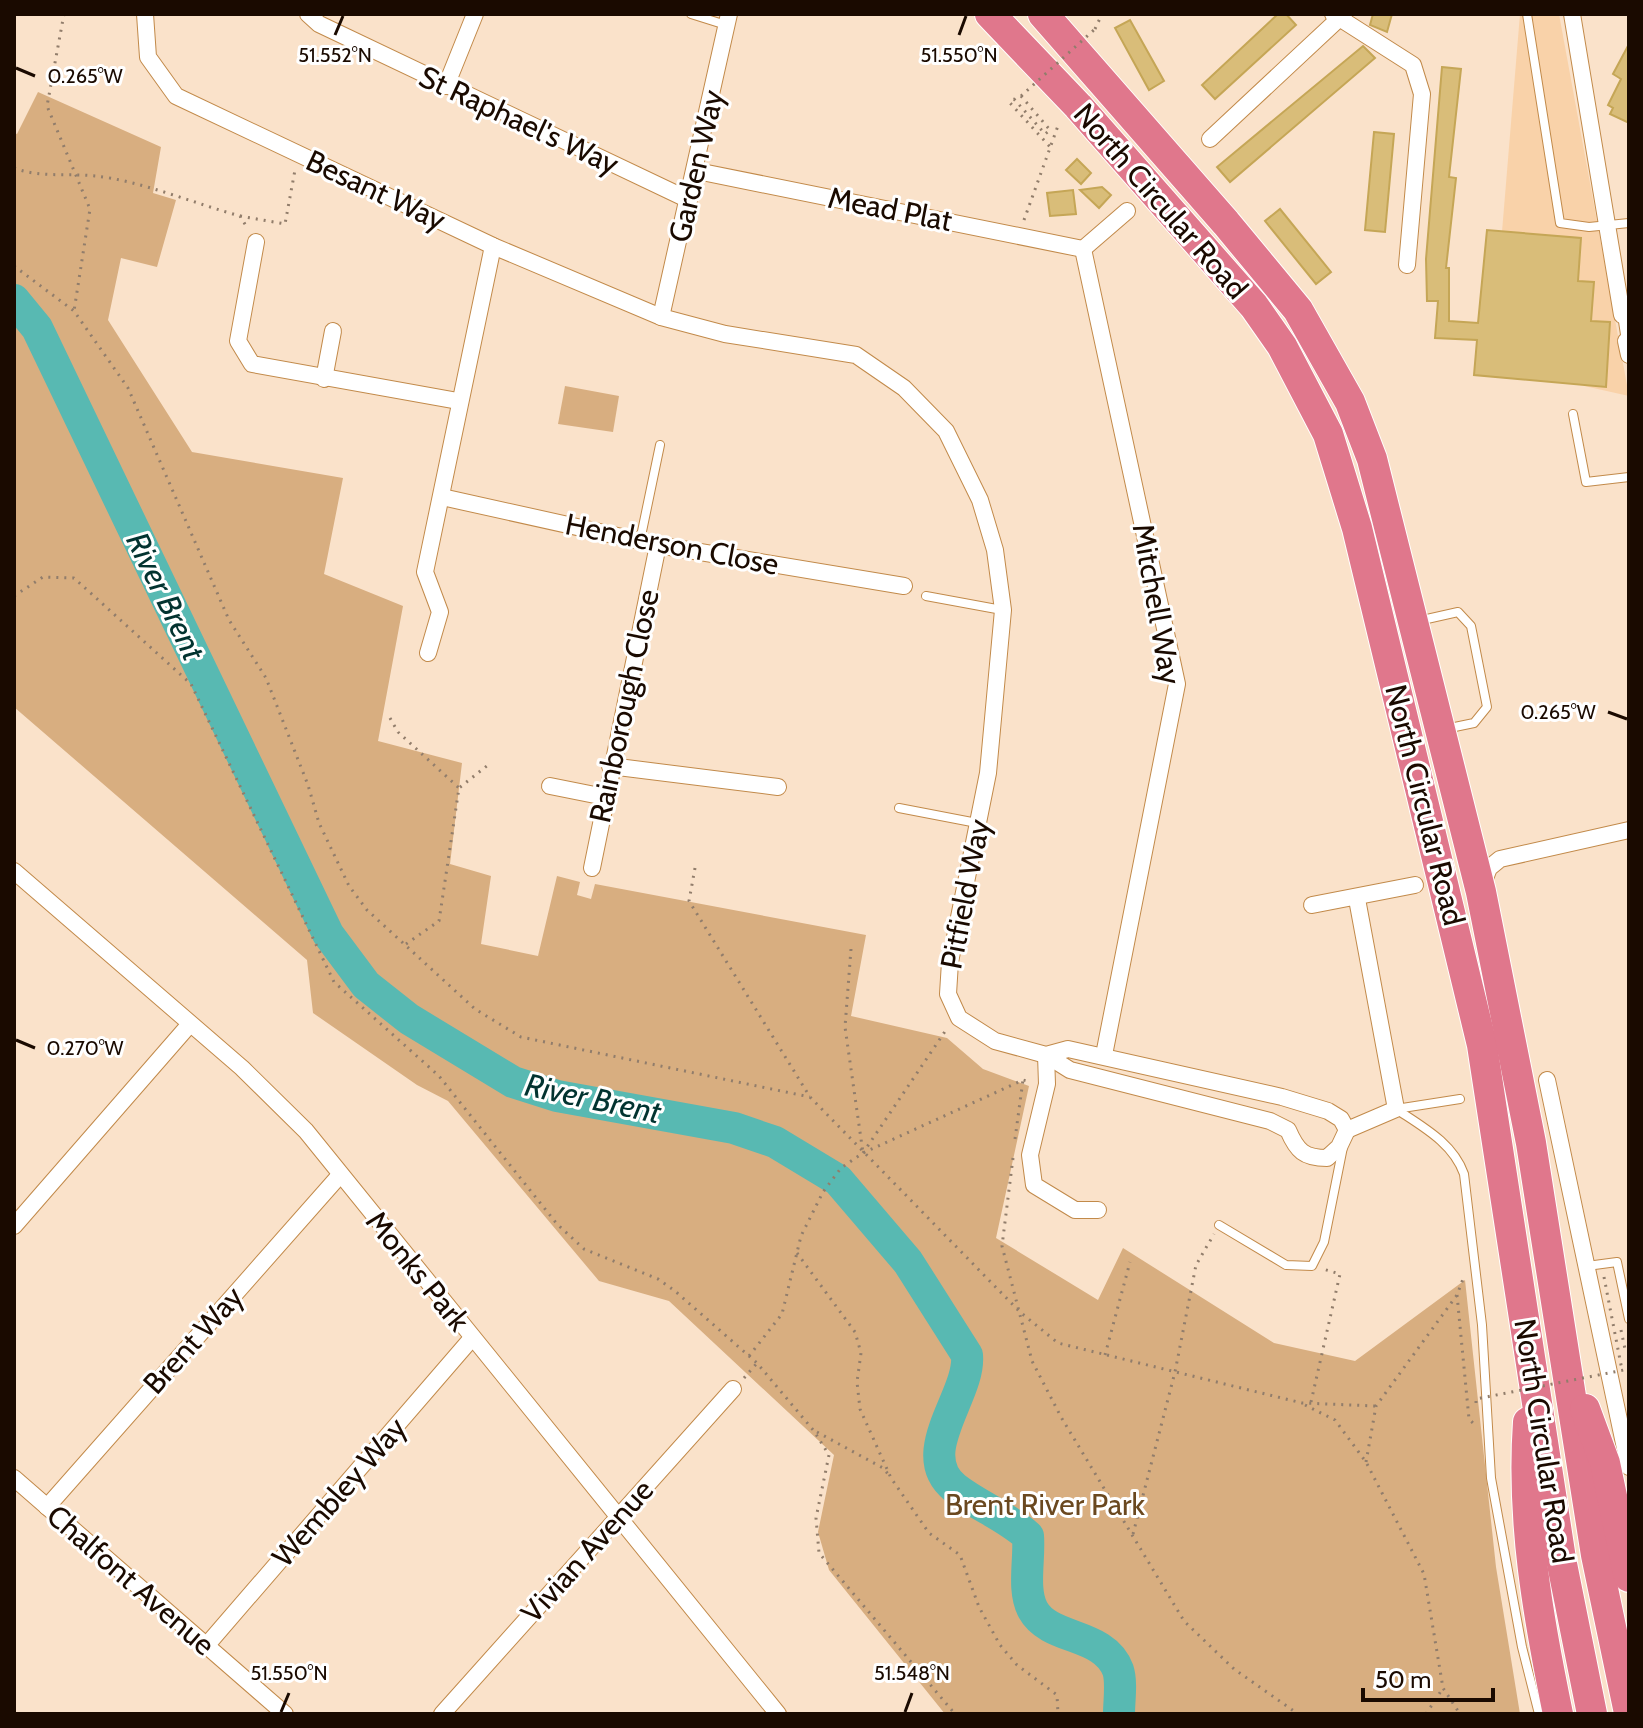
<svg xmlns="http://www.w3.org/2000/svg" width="1643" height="1728" font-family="Cabin,sans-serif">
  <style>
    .built { fill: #f9d2a9 }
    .green { fill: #d8ae80 }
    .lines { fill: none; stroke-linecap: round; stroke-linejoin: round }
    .river { stroke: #58b9b2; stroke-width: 32 }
    .building { fill: #d9bd79; stroke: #c5a656; stroke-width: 2 }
    .lane-casing { stroke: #c28a4a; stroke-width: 10 }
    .street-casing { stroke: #c28a4a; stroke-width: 18 }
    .highway-casing { stroke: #fff; stroke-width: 32 }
    .path { stroke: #917d6b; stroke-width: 3; stroke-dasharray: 2 6; stroke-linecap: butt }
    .lane { stroke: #fff; stroke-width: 8 }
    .street { stroke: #fff; stroke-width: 16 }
    .highway { stroke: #e0778c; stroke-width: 30 }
    .path-bridge { stroke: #917d6b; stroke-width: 3; stroke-dasharray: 2 6; stroke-linecap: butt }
    .ticks { fill: none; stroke: #1a0a00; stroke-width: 3 }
    .labels { text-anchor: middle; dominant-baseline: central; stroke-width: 6; stroke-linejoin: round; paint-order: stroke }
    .street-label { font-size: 30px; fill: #1a0a00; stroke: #fff }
    .park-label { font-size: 30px; fill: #6a481f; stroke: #fff }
    .water-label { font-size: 32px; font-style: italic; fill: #023330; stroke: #fff }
    .ticks-label { font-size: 20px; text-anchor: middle; fill: #1a0a00; stroke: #fff; stroke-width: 6; stroke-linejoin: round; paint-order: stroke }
  </style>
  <rect width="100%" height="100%" fill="#fae2ca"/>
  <polygon class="built" points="1520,14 1559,14 1629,396 1491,365"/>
  <g class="green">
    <polygon points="38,92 161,147 153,193 176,200 157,267 121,258 108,320 192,452 343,478 324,574 403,606 378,741 462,763 450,864 491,876 481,944 538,956 557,876 580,882 577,895 591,899 595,884 866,935 851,1016 947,1038 983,1069 1029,1086 996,1238 1098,1300 1123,1248 1274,1343 1355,1361 1465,1280 1496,1567 1520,1714 945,1714 829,1570 818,1532 834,1455 669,1301 599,1281 448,1101 417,1085 313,1013 307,960 14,707 14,133 17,134"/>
    <polygon points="565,386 619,396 613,432 558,424"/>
  </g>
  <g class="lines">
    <path class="river" d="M14,300l23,28 291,606 38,51 43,34 104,63 44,14 177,32 41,14 63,38 70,82 59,93c4,40 -55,98 -12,133 23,18 51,28 73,48 2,23 -6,54 5,74 17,31 71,22 85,60 4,12 1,31 1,44"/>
  </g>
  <g class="building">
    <polygon points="1278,14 1286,14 1296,25 1215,99 1202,85"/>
    <polygon points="1373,14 1392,14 1387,32 1370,25"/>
    <polygon points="1130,20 1164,81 1149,90 1115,28"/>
    <polygon points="1629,44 1629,123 1610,114 1613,108 1608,105 1621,79 1613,74"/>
    <polygon points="1363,46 1375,58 1230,182 1217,167"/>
    <polygon points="1442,67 1461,69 1449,177 1456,178 1446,268 1449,268 1449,321 1478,323 1487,230 1581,238 1578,281 1594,282 1591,321 1610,322 1606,387 1474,375 1477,340 1435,338 1438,301 1427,301 1426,259"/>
    <polygon points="1374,132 1394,134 1385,232 1365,230"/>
    <polygon points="1077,159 1091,173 1081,184 1066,170"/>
    <polygon points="1102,187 1111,195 1099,208 1080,190"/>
    <polygon points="1073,190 1076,214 1050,216 1047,193"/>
    <polygon points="1280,209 1331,272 1316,284 1265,221"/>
  </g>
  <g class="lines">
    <g class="lane-casing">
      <g id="lane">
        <polyline points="691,14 726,25"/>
        <polyline points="1527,14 1560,223 1589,227 1629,223"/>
        <polyline points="1622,315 1626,341"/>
        <polyline points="1573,414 1586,482 1629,477"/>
        <polyline points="640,541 660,445"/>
        <polyline points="926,596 1002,610"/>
        <polyline points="1418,621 1458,612 1471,626 1487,707 1474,723 1445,729"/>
        <polyline points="899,808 977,823"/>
        <path d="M1396,1109c27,18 57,34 68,65l18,151 9,153 31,169 17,67"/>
        <polyline points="1396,1109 1460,1099"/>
        <polyline points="1219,1225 1286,1265 1312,1266 1324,1242 1343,1147"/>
        <polyline points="1587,1266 1617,1262 1629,1319"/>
      </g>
    </g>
    <g class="street-casing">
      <g id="street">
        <path d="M145,14l3,43 28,39 317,150 168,71 64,17 131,21 48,33 42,43 34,69 15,50 8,60 -15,163 -38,189 -2,32 11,24 36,23 51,14 22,-6 214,48 46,14 13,8 6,11 -8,17 -12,11c-23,0 -30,-7 -39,-28l-18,-9 -200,-51 -24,-15"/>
        <polyline points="308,14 319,24 689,200"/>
        <polyline points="1333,14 1413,65 1422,94 1407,265"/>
        <polyline points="1572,14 1622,315"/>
        <polyline points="446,86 475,14"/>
        <polyline points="1210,139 1344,14"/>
        <polyline points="697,171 1083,249"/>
        <polyline points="256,242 238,341 252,364 458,401"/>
        <polyline points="1083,249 1177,684 1104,1055"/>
        <polyline points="1083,249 1127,211"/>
        <polyline points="661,317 729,14"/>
        <polyline points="1626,341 1629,355"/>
        <polyline points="324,379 333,331"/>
        <polyline points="442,497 658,545 904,586"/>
        <polyline points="428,653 440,612 425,572 493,246"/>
        <polyline points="610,766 778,787"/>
        <polyline points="550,786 605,797"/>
        <polyline points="592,868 658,545"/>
        <polyline points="14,871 242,1068 306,1131 778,1714"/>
        <polyline points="1482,886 1489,868 1500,859 1629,830"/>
        <polyline points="1312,905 1415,885"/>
        <polyline points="1046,1055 1047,1084 1030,1155 1034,1185 1075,1210 1098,1210"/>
        <polyline points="1547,1080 1629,1467"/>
        <polyline points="1347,1130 1396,1109 1357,899"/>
        <polyline points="14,1226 190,1024"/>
        <polyline points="14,1478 285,1714"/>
        <polyline points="47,1507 340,1175"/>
        <polyline points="206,1646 472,1338"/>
        <polyline points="442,1714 733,1389"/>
      </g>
    </g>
    <g class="highway-casing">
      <g id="highway">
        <polyline points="990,14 1078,106 1254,306 1282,346 1328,434 1357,528 1482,1045 1561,1559 1592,1714"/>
        <polyline points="1043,14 1226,223 1298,310 1350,402 1372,459 1481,892 1531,1143 1596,1555 1629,1713"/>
        <polyline points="1585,1409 1605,1463 1629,1577"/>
        <path d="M1528,1422c-7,99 10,195 30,292"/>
      </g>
    </g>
    <g class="path">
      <polyline points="64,14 47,106 90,209 74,311"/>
      <polyline points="1092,14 1097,14"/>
      <polyline points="1095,29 1102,14"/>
      <polyline points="1021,96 1050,130 1045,134 1014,99 1010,103 1052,149"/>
      <path d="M14,168c26,10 54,5 81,8 43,4 101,28 145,40l8,13"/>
      <polyline points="240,216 285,224 295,170"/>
      <polyline points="1024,220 1059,123"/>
      <polyline points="14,266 74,311 128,388 229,620 266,678 308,785 319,823 349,886 367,910 475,1009 521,1037 810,1097"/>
      <polyline points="14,596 43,577 74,578 191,684 334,982 439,1076 557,1224 584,1249 658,1279 675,1291 757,1363 814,1431 829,1455 816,1518 819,1553 955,1714"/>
      <polyline points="390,718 398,732 459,788"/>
      <polyline points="695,868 689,901 810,1097 1020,1312 1058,1343 1302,1403 1376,1406"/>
      <polyline points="406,944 439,921 459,788 488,765"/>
      <polyline points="851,949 845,1027 863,1153"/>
      <polyline points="1015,1139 1023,1080"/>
      <polyline points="863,1153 948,1027"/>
      <polyline points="1013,1158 1002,1246 1032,1361 1061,1417 1184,1621 1234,1669 1298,1714"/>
      <polyline points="797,1253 855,1332 861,1353 857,1382 860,1409 891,1478 929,1533 960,1555 979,1607 1000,1645 1017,1665 1057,1695 1058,1714"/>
      <polyline points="1457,1295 1469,1419 1476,1426"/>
      <polyline points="1621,1330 1625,1349 1629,1349"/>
      <polyline points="1105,1355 1130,1262"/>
      <polyline points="749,1356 782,1314 801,1236 823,1192 841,1168 863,1153 1023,1080 1031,1082"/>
      <polyline points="744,1378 757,1363"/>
      <polyline points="1311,1402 1340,1274 1323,1269"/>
      <polyline points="1305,1405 1335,1420 1366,1462 1424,1574 1443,1688 1460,1714"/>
      <polyline points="817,1432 883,1468 889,1475"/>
      <polyline points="1366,1462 1376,1406 1457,1295 1463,1279"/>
      <polyline points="1133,1534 1175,1372 1196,1265 1214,1234"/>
      <polyline points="1426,1714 1443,1688"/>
    </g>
    <use href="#lane" class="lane"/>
    <use href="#street" class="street"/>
    <use href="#highway" class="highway"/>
    <g class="path-bridge">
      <polyline points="1021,96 1095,29"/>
      <polyline points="1604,1277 1622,1370"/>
      <polyline points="1476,1403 1476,1399 1629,1369"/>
    </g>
  </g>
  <path class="ticks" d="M335,35l8,-19M959,35l7,-19M16,68l19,8M1608,712l19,7M16,1040l19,8M281,1712l8,-19M905,1712l7,-19"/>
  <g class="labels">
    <g class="street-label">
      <text transform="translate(519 120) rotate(25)">St Raphael's Way</text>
      <text transform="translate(696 166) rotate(-77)">Garden Way</text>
      <text transform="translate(376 190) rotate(25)">Besant Way</text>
      <text transform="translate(1161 201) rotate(49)">North Circular Road</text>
      <text transform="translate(890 209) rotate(11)">Mead Plat</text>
      <text transform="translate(672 544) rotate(11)">Henderson Close</text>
      <text transform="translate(1157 604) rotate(80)">Mitchell Way</text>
      <text transform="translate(624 706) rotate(-78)">Rainborough Close</text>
      <text transform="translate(1425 805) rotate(76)">North Circular Road</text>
      <text transform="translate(965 894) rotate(-79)">Pitfield Way</text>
      <text transform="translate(418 1271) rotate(51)">Monks Park</text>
      <text transform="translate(193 1340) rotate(-48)">Brent Way</text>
      <text transform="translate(1544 1441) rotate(81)">North Circular Road</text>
      <text transform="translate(339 1492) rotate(-49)">Wembley Way</text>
      <text transform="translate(587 1551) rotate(-48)">Vivian Avenue</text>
      <text transform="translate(131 1580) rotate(41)">Chalfont Avenue</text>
    </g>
    <g class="park-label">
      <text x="1045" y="1504">Brent River Park</text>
    </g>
    <g class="water-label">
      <text transform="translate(166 596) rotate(64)">River Brent</text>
      <text transform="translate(593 1098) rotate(12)">River Brent</text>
    </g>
  </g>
  <g class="ticks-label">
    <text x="335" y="62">51.552°N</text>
    <text x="959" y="62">51.550°N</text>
    <text x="85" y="83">0.265°W</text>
    <text x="1558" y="719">0.265°W</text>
    <text x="85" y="1055">0.270°W</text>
    <text x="289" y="1680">51.550°N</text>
    <text x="912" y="1680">51.548°N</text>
  </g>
  <rect width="1643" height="1728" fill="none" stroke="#1a0a00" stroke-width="32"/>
  <path d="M1363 1688v12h130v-12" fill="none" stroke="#1a0a00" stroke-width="4"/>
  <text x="1375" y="1688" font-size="24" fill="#1a0a00" stroke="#ffffff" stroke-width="6" paint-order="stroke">50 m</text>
</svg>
